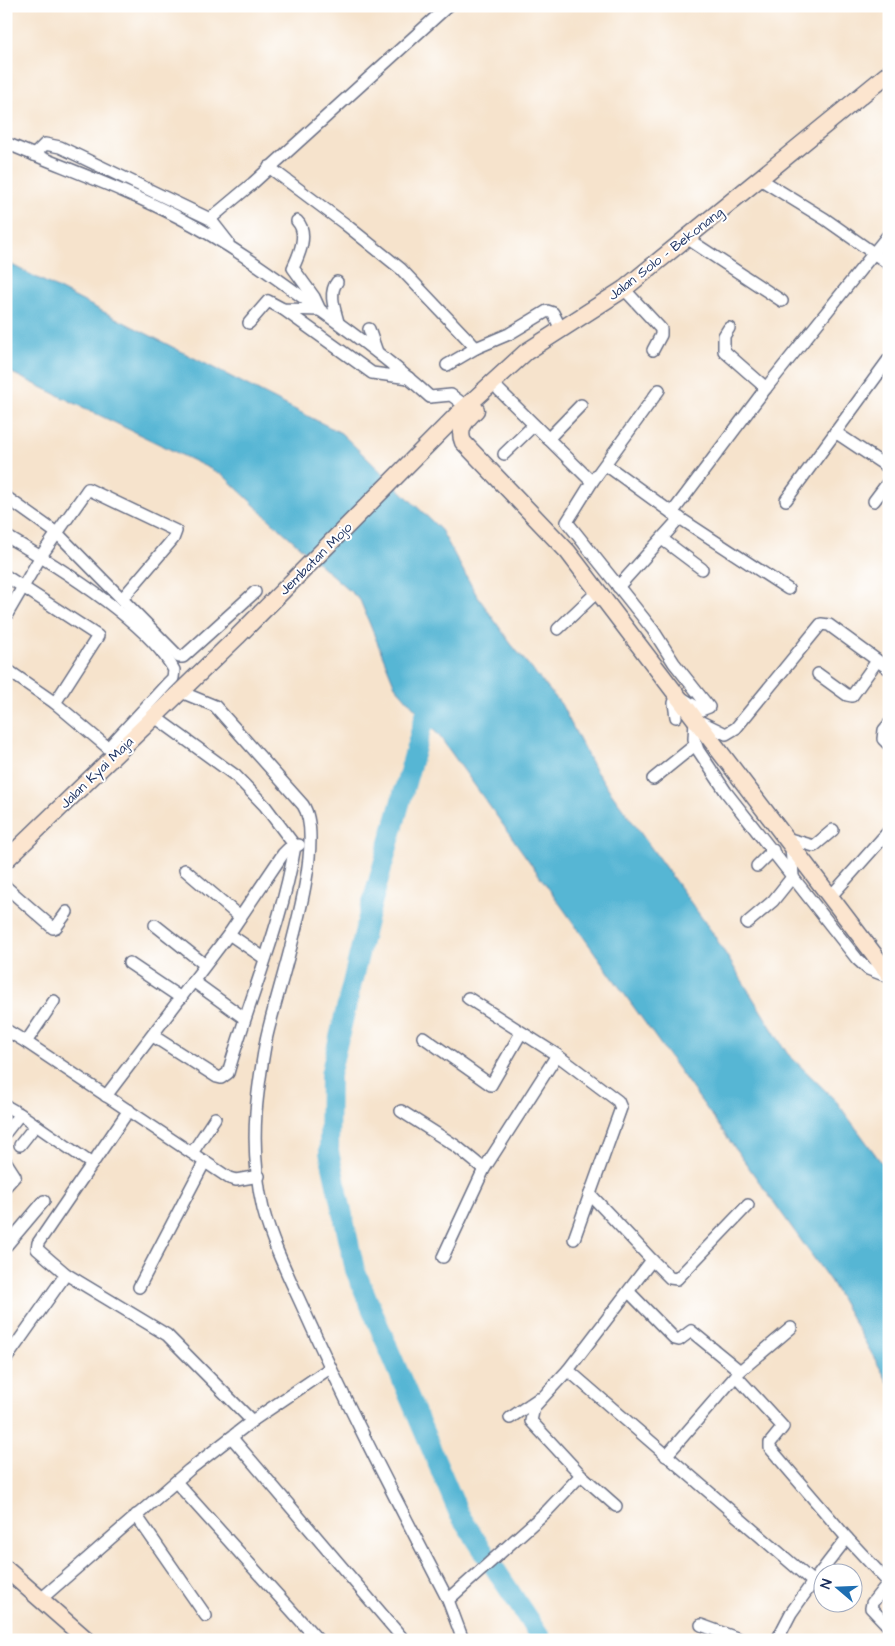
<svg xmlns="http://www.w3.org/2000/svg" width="895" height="1646" font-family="'Architects Daughter',sans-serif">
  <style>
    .water { fill: #56b6d4; stroke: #387299 }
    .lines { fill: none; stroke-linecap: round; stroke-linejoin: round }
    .river { stroke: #56b6d4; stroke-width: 20 }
    .street-casing { stroke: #686e84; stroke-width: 14 }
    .secondary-casing { stroke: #686e84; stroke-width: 19 }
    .street { stroke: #fff; stroke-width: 11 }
    .secondary { stroke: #fce5cf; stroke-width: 16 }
    .labels { text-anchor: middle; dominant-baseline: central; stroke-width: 4; stroke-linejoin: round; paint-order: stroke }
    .street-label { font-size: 14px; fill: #1b2f5e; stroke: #fff }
  </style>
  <rect width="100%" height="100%" fill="#fff"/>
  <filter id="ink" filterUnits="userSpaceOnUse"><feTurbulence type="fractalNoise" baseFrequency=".02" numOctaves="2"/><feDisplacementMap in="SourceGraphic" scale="10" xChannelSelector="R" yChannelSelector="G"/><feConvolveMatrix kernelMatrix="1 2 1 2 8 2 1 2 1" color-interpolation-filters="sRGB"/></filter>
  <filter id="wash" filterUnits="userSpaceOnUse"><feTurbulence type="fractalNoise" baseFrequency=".0096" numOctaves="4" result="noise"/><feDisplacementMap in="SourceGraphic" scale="20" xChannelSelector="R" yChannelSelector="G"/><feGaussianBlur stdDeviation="1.12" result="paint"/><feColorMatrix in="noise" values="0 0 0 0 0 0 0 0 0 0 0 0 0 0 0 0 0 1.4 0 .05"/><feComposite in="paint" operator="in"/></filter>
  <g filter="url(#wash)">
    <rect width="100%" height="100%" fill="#f6e3cc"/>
    <polygon class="water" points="6,262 341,433 441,530 476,594 511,644 561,704 595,770 712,932 787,1053 836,1101 889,1173 889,1384 831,1282 440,737 395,686 360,600 271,521 223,475 6,370"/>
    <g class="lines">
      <polyline class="river" points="431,694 367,921 330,1075 329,1152 355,1270 459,1514 542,1640"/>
    </g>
  </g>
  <g filter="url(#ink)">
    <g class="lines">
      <g class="street-casing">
        <g id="street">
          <path d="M6,143c58,25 119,46 174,75 50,26 95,59 140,92 38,27 75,55 110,87l21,-2 16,12"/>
          <polyline points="34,155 45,144 60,147 210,219 228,242"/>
          <polyline points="269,167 345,224 401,269 476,348 447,365"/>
          <polyline points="760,179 825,219 889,264"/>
          <polyline points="210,219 253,183 448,6"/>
          <polyline points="688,239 782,301"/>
          <path d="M337,282c-9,11 -2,28 1,40"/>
          <polyline points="624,289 661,329 661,335 653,350"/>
          <polyline points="283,309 372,373 409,378"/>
          <path d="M249,323l19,-22 15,8 37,1 -6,-13 -21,-29c6,-13 16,-35 4,-47"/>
          <polyline points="729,328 724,336 724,351 766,388"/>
          <polyline points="369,329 377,352"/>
          <polyline points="476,348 509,334 547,311 553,313 561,329"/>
          <polyline points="499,390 592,482"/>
          <polyline points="659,390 592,482 567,522 653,630 674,663 709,707 701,710 677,695 674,703 676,717"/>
          <polyline points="835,432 889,468"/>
          <polyline points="548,439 581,405"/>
          <polyline points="504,454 534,425"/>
          <polyline points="606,465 672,513 788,589"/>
          <polyline points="6,497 58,534 179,657 183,657 255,592"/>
          <polyline points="786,500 889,359"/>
          <polyline points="874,501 889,481"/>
          <polyline points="672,513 766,388 889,234"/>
          <path d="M6,536c48,28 142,86 168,134l-1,8 -6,6 -59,64"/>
          <polyline points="662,539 702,569"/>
          <polyline points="6,576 98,636 55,703"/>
          <polyline points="618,587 680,518"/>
          <polyline points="6,616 41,556 88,489 176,531 173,539 122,599"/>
          <polyline points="558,629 597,592"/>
          <polyline points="6,669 55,703 113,752"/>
          <polyline points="889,669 829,625 821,624 736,728 726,734 695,719 694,739 698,750 726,792 857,959 868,969 889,977"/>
          <polyline points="818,674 847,695 852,696 877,661"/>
          <path d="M181,692l34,14 88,99c26,39 -27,186 -37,235 -4,23 -8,48 -10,72 -2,30 0,67 7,97 10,38 29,74 45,110 43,95 92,188 140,281l15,40"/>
          <polyline points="889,724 884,730 883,739 889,745"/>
          <polyline points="653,779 695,745"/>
          <polyline points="786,838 814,846 833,830"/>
          <polyline points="757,866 773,850"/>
          <polyline points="185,870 240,917"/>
          <polyline points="6,887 53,928 56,927 67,912"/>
          <polyline points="831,896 889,831"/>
          <polyline points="747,923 773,901 793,876 791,846"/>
          <polyline points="155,925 204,964"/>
          <polyline points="229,934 264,958"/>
          <polyline points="129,963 181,998"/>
          <polyline points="193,981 244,1018"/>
          <polyline points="468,998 557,1055"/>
          <polyline points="6,1030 26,1042 229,1178 236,1180 259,1176"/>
          <path d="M153,1036l64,41 4,1 7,-5c22,-76 54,-149 67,-227l-30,-40 -29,-30 -81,-59"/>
          <polyline points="423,1037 491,1085 521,1033"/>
          <polyline points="26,1042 54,1001"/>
          <polyline points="106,1096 229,934 283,854 288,849 299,845"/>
          <polyline points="6,1106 20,1114"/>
          <polyline points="401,1111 456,1146 484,1169"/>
          <polyline points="6,1132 20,1114 92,1164"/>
          <polyline points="20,1145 35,1126"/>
          <polyline points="192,1153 215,1118"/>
          <polyline points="6,1162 15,1176 6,1186"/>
          <polyline points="574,1239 590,1194"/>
          <polyline points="6,1246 44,1201"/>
          <polyline points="443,1257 484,1169 557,1055 618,1101 621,1108 590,1194 652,1260 568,1370 813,1582 791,1613 777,1640"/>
          <polyline points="652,1260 670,1278 677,1279 748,1205"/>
          <polyline points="139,1287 205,1161"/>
          <polyline points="629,1292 675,1339 679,1340 691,1331 740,1371"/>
          <polyline points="6,1359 66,1274"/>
          <polyline points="736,1376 783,1427 770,1443 770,1448 847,1538 887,1581 888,1583 872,1603 871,1608 889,1627"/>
          <polyline points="510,1418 538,1399"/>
          <polyline points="252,1421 330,1368"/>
          <polyline points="232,1438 404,1640"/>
          <polyline points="666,1456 740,1371 791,1328"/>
          <polyline points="581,1475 616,1506"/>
          <polyline points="176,1482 318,1640"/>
          <polyline points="136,1515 206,1616"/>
          <polyline points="813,1582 847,1538"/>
          <polyline points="41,1599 189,1470 252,1421 167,1335 66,1274 37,1249 38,1243 129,1110"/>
          <polyline points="448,1600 547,1511 581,1475 531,1421 534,1407 568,1370"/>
          <polyline points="701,1625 742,1640"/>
        </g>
      </g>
      <g class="secondary-casing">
        <g id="secondary">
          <path d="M476,410c-9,9 -19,18 -13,32l105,110 321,422"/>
          <polyline points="6,860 237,637 457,415 526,352 624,289 889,73"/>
          <polyline points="6,1569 87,1640"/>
        </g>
      </g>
      <use href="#street" class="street"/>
      <use href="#secondary" class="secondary"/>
    </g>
  </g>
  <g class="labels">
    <g class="street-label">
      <text transform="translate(666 254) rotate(-38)">Jalan Solo - Bekonang</text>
      <text transform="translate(316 559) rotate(-45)">Jembatan Mojo</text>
      <text transform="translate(97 773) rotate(-44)">Jalan Kyai Maja</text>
    </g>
  </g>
  <rect width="895" height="1646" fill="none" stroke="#fff" stroke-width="25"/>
  <g transform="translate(838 1588) rotate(289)"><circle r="24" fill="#ffffff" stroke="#a4acbf"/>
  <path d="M0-4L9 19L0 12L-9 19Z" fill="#1f6fb2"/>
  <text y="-8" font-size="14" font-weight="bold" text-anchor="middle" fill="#1b2f5e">N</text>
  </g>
</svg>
